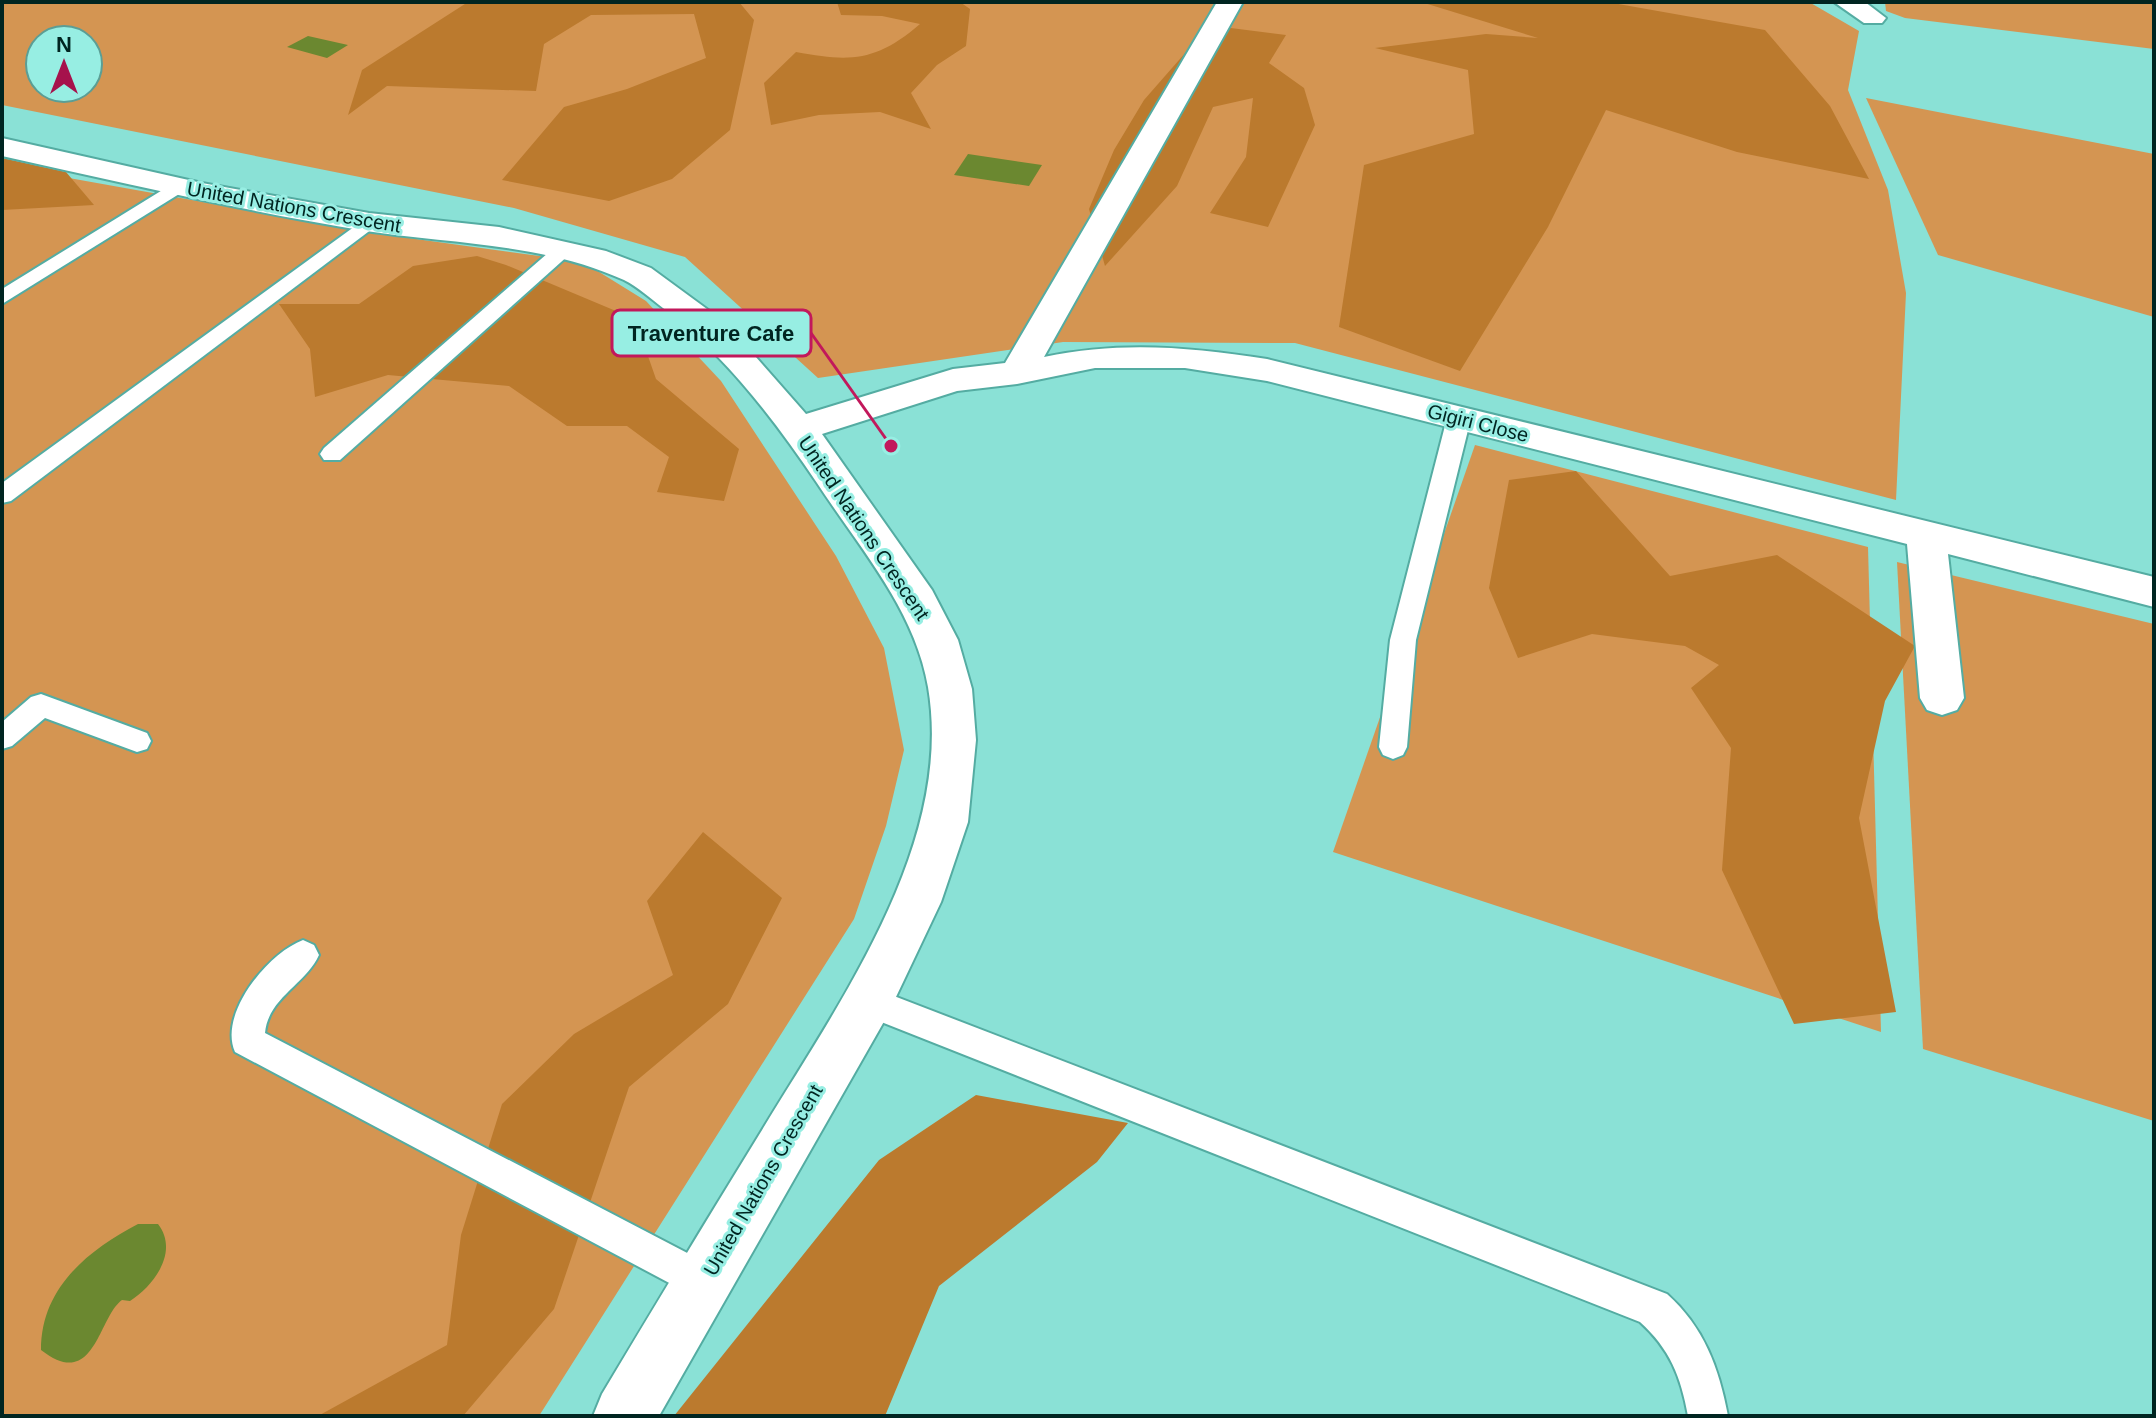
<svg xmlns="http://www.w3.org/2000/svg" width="2156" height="1418" font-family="Arial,sans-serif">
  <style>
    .green { fill: #d49552; fill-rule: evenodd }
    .forest { fill: #bb7a2e }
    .water { fill: #6b8830 }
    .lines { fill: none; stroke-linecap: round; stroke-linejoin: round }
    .service-casing { stroke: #54aca2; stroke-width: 4 }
    .minor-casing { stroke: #54aca2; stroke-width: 4 }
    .service { fill: #fff; fill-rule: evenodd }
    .minor { fill: #fff; fill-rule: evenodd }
    .labels { text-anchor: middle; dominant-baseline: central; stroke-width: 6; stroke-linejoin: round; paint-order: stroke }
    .street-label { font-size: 20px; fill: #002521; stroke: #97eee3 }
    .leader { fill: none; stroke: #c2185b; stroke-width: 3 }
    .callout-dot { fill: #c2185b; stroke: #97eee3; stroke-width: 3 }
    .callout { fill: #97eee3; stroke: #c2185b; stroke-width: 3 }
    .callout-label { font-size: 22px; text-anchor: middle; font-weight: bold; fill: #002521 }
  </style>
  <rect width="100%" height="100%" fill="#8ae1d6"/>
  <g class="green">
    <path d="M2,2h1807l50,29 -11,59 40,100 18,103 -10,207 -601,-157 -232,-1 -245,36 -133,-121 -171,-49 -512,-103zM40,40h48v48h-48z"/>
    <polygon points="1885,2 2154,2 2154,49 1905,18 1886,11"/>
    <polygon points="1866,98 2154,154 2154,317 1938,255"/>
    <polygon points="2,166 387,235 583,262 646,301 721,381 836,556 884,648 904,750 886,826 854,919 539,1416 2,1416"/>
    <polygon points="1475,445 1868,547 1881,1032 1333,852"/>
    <polygon points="1897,562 2154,624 2154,1121 1923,1049"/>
  </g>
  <g class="forest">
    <polygon points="468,2 739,2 754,20 730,130 672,179 609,201 502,180 564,107 627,89 706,58 694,14 591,15 544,44 536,91 387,86 348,115 362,70"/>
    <path d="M837,2h123l10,7 -4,37 -29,19 -26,28 20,36 -51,-17 -61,3 -48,10 -7,-42 32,-31c54,10 80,10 124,-28l-38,-8 -41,-1z"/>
    <polygon points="1421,2 1607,2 1765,30 1830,106 1869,179 1737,152 1606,110 1548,227 1460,371 1339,327 1364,165 1474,134 1468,70 1375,48 1486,34 1538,38"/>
    <polygon points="1223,27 1286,35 1269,63 1304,88 1315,125 1268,227 1210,213 1246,157 1253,98 1213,107 1177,186 1105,266 1089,209 1114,150 1144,100 1186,52"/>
    <polygon points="2,158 66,172 94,205 2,210"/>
    <polygon points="477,256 506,265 635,319 656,379 739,449 724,501 657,492 669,457 627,426 567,426 509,386 388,375 315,397 310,349 279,304 359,304 413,266"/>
    <polygon points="1576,471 1670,576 1777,555 1915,646 1885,701 1859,818 1896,1012 1794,1024 1722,870 1731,748 1691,688 1719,665 1685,646 1592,634 1518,658 1489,588 1509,480"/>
    <polygon points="703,832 782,898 728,1004 629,1087 554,1309 463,1416 318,1416 447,1345 461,1235 502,1104 574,1034 673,975 647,901"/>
    <polygon points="976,1095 1128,1123 1097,1162 939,1286 885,1416 674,1416 879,1160"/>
  </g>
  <g class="water">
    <polygon points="308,36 348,45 327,58 287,47"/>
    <polygon points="968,154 1042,165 1029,186 954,175"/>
    <path d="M138,1224h20c21,27 -3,61 -28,77l-8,-1c-24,17 -27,92 -81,50 0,-62 46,-99 97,-126z"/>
  </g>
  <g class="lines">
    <g class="service-casing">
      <g id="service">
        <polygon points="177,181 184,183 184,191 2,304 2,289"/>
        <polygon points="369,216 379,222 376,226 11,501 2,503 2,483"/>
        <polygon points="563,244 573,250 570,254 340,460 324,460 320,454 324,448 556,246"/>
        <polygon points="1459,411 1471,418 1416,640 1407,747 1403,755 1393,759 1383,755 1379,747 1390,640 1447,418"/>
        <polygon points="41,694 147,733 151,741 147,749 137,752 45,718 12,746 2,749 2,722 31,697"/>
        <path d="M303,940l11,5 5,10c-13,29 -51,43 -54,78l451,235 6,13 -6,13 -13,6 -13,-6 -455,-242c-17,-38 33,-99 68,-112z"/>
        <path d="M868,986l799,308c37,33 52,74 61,122h-40c-7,-39 -18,-67 -48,-94l-784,-310 -4,-11 4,-11z"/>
      </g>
    </g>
    <g class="minor-casing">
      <g id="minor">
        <path d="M1217,2h26l-199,355c78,-16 144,-10 223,2l887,218v30l-206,-53 16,144 -7,12 -15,5 -15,-5 -7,-12 -13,-154 -640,-163 -82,-13h-90l-78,16 -60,7 -135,43 110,156 26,50 14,49 4,51 -8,82 -27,80 -55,116 -227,398h-66l9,-22c52,-87 104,-173 157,-259 77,-128 196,-290 169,-448 -13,-77 -69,-140 -111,-204 -43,-64 -92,-128 -154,-175 -12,-9 -25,-21 -39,-28 -82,-37 -172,-36 -258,-49 -123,-20 -243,-48 -364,-75v-18l200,45 167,30 130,14 107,24 45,17 75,55 80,91 147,-45 52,-6z"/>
        <polygon points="1834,2 1865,2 1886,18 1882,23 1864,23"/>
      </g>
    </g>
    <use href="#service" class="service"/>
    <use href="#minor" class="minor"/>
  </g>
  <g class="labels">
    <g class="street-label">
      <text transform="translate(294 207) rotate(10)">United Nations Crescent</text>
      <text transform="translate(1478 423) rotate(14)">Gigiri Close</text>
      <text transform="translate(864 528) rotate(56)">United Nations Crescent</text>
      <text transform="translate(763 1180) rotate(-60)">United Nations Crescent</text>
    </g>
  </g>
  <path class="leader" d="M891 446L811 333"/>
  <circle class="callout-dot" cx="891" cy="446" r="8"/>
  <rect class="callout" x="612" y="310" width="199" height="46" rx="8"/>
  <g class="callout-label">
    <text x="711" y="341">Traventure Cafe</text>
  </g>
  <rect width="2156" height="1418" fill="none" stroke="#002521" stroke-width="8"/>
  <g transform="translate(64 64)"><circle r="38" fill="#97eee3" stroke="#5b9e95" stroke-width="2"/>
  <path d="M0-6L14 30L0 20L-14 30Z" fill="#a6124c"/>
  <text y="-12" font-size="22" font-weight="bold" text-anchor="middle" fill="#002521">N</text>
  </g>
</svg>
